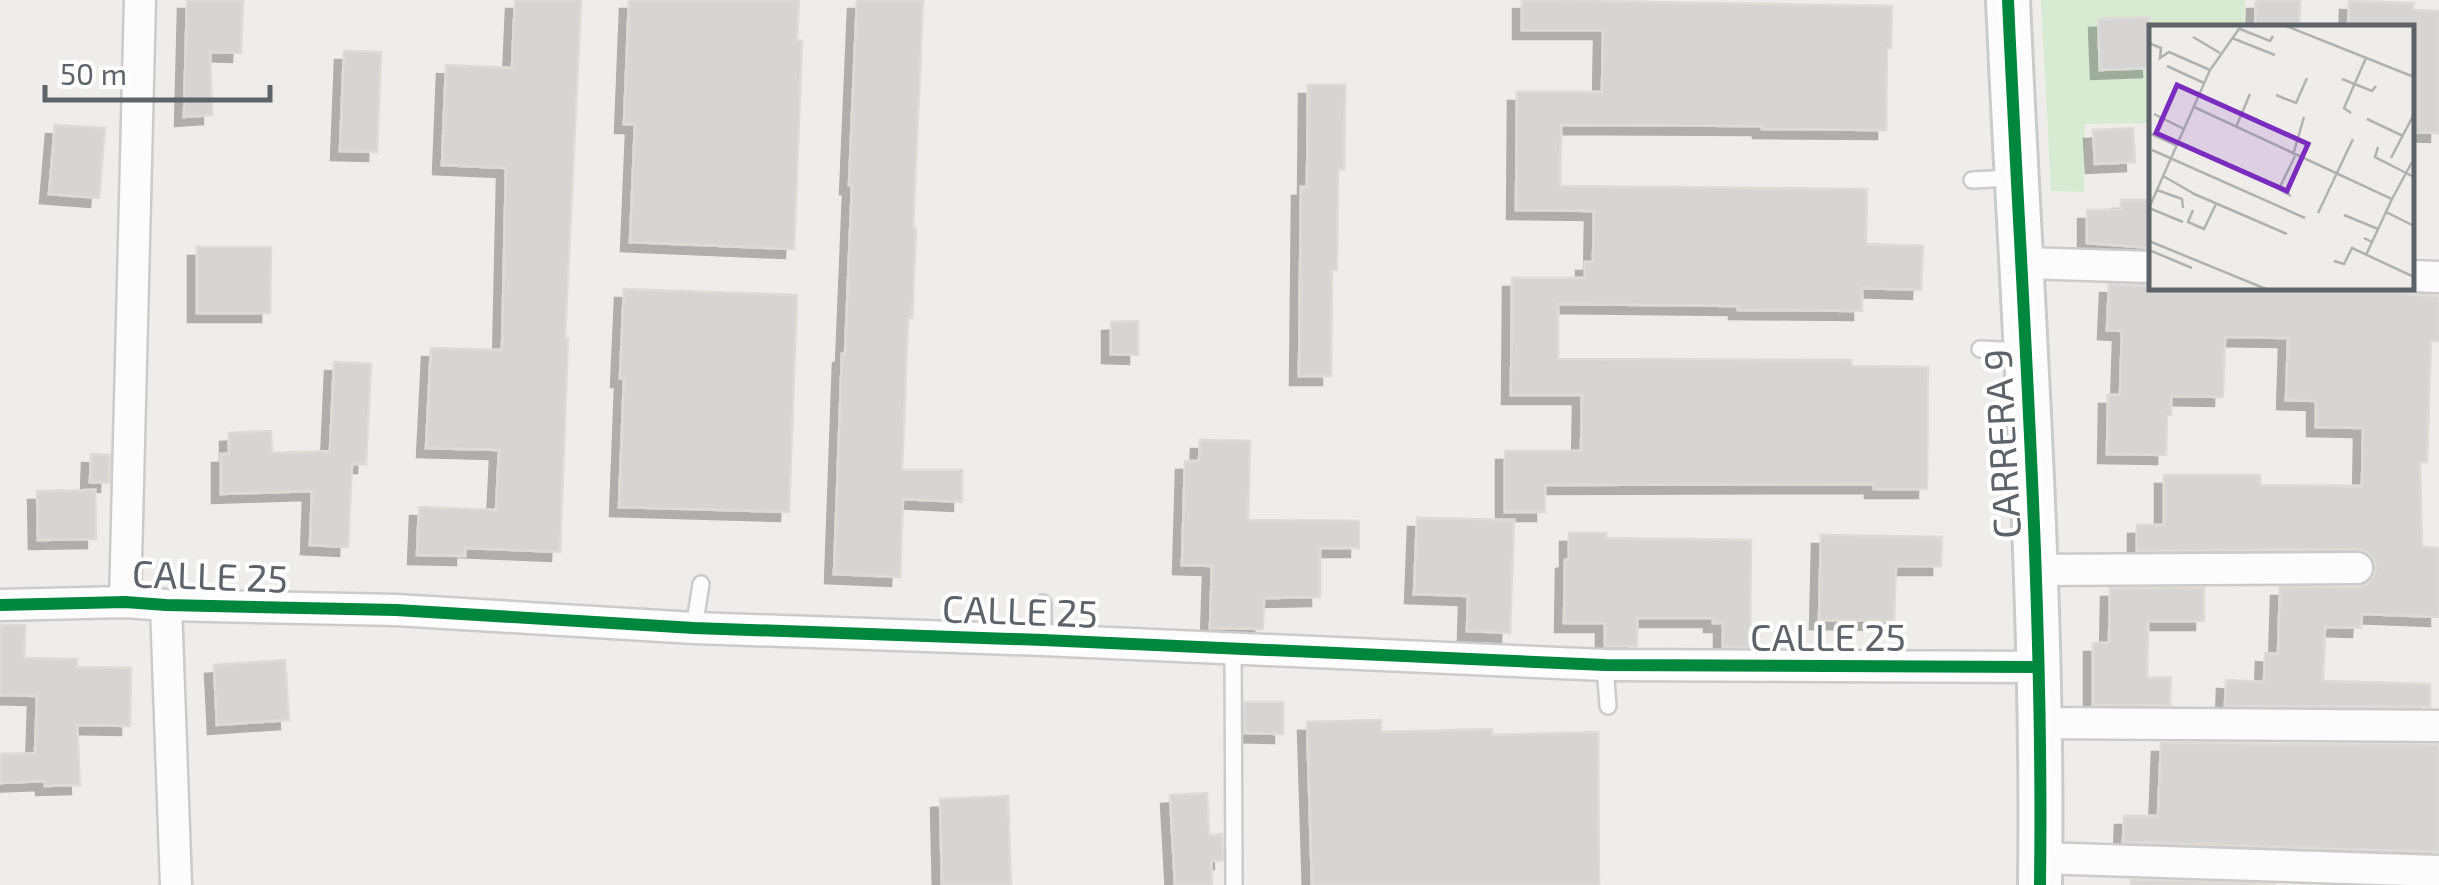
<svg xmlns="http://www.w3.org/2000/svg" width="2439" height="885" font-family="'Exo 2',sans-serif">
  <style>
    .green { fill: #d7ebd3 }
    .building { fill: #d6d5d3; stroke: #dedbd7; stroke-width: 2.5; filter: url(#shadow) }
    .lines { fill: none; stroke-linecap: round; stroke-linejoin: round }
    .lane-casing { stroke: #cbcbcb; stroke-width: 20 }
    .street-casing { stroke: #cbcbcb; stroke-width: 35 }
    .secondary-casing { stroke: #cacbcb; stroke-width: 48 }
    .lane { stroke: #fcfcfc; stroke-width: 15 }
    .street { stroke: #fcfcfc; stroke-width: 30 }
    .secondary { stroke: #fcfcfc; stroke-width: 42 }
    .cycleway-casing { stroke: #fff; stroke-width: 19 }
    .cycleway { stroke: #00873e; stroke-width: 12 }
    .labels { text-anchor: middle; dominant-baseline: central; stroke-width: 8; stroke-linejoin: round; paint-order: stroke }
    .street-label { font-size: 38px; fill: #5d6368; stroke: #fff }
    .inset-road { fill: none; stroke: #b0b2b1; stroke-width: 2.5 }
    .view { fill: #7b2cbf; fill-opacity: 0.15; stroke: #7b2cbf; stroke-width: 5 }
    .inset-edge { fill: none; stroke: #5d6368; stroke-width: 5 }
  </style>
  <defs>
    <filter id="shadow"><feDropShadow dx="-9" dy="9" stdDeviation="0" flood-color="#0004"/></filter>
  </defs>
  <rect width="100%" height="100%" fill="#eeede9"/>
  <polygon class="green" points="2041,0 2245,0 2244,27 2152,28 2151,123 2085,124 2084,192 2051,191"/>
  <g class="building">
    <polygon points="187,0 243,0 241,53 210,52 212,115 184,117"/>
    <polygon points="515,0 581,0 565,338 568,338 560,552 465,548 465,556 417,555 419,507 496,510 499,450 426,448 431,348 502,350 506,168 442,165 446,65 512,68"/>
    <polygon points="629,0 799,0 797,40 802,41 794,249 630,242 635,124 624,124"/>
    <polygon points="857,0 923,0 913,229 916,229 912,318 908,318 902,470 962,470 962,502 903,499 900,577 834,574 842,354 845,354 852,185 849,185"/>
    <polygon points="1522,0 1892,6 1891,48 1887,48 1886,130 1762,129 1762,126 1561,125 1560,186 1867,189 1866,244 1923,246 1921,290 1862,288 1862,311 1738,310 1738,306 1558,304 1558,359 1851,360 1851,366 1928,367 1927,489 1874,489 1874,484 1545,485 1545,512 1505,512 1505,451 1581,451 1582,395 1511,395 1512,278 1585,278 1585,262 1593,262 1594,211 1516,210 1517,92 1602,92 1603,30 1522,30"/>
    <polygon points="2256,0 2300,0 2299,28 2255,28"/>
    <polygon points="2349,1 2414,3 2413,10 2439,11 2439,133 2412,132 2412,28 2348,28"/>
    <polygon points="2149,17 2151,68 2100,70 2098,19"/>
    <polygon points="344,51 381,52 377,152 340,151"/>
    <polygon points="1308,85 1345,85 1344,169 1338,169 1337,270 1332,270 1331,376 1299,376 1301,187 1307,187"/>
    <polygon points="55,125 105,128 99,198 49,194"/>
    <polygon points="2133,128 2135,162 2095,164 2093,130"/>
    <polygon points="2121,200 2152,200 2152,248 2087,243 2087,210 2121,210"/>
    <polygon points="197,247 271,247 270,313 197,313"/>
    <polygon points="2109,284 2152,286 2152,288 2398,288 2410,295 2439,296 2439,341 2431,341 2427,462 2420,462 2422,547 2439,548 2439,617 2362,614 2361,628 2325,627 2323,681 2430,684 2430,707 2225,706 2226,680 2264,682 2265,653 2278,654 2280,587 2357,587 2366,585 2374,576 2376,567 2374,559 2367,552 2357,549 2137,551 2137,525 2164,525 2164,475 2260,475 2260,485 2362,486 2363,428 2316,427 2316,401 2286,400 2288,338 2225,337 2223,397 2171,396 2171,415 2167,415 2166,455 2107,454 2108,395 2120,395 2122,331 2107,330"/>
    <polygon points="624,289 797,295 789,512 619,507 624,378 620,378"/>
    <polygon points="1138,321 1138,355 1111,354 1111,322"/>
    <polygon points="334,362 371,364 366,464 352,464 348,547 310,545 312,491 221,494 221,454 229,454 229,433 271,431 272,453 330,451"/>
    <polygon points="1200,440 1250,441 1248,520 1359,521 1359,548 1320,548 1320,597 1264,598 1263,629 1210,628 1212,566 1182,565 1185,461 1199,461"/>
    <polygon points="91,454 110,455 109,483 90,482"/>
    <polygon points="95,490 96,539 38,540 37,491"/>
    <polygon points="1417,518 1514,520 1510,633 1467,631 1468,596 1414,594"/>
    <polygon points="1569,533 1606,533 1606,538 1751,540 1750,647 1723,647 1723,623 1713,623 1713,618 1637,618 1637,646 1605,646 1605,623 1564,623 1565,560 1569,559"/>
    <polygon points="1821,535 1942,537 1941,566 1896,566 1894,621 1819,620"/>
    <polygon points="2110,588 2204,588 2204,621 2148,621 2147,678 2171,677 2170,705 2093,705 2093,643 2109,643"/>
    <polygon points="0,625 25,625 24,658 77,659 77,667 131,668 130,726 77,725 80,785 45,786 45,781 0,783 0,754 35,753 37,696 0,695"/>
    <polygon points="285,660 289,720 217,725 214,665"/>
    <polygon points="1244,702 1283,702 1283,734 1245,733"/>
    <polygon points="1381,720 1381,732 1492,729 1492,735 1598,732 1599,885 1312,885 1307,722"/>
    <polygon points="2161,743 2439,745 2439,852 2123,842 2124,816 2158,816"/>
    <polygon points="1207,793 1209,835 1222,834 1223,860 1211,861 1212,885 1175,885 1170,795"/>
    <polygon points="1008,796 1011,885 942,885 940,799"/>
    <polygon points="2131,880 2276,884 2131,885"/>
  </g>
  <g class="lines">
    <g class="lane-casing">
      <g id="lane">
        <polyline points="1972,180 2012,178"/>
        <polyline points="1980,349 2023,351"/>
        <polyline points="694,628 701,584"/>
        <polyline points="1043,640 1043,603"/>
        <polyline points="1233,649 1234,885"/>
        <polyline points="1605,665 1608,706"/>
      </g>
    </g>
    <g class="street-casing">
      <g id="street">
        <polyline points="2023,263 2152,267"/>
        <polyline points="2412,276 2439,277"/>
        <polyline points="2037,570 2357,568"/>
        <polyline points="125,602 140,0"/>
        <polyline points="0,605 125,602 166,605 396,610 694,628 1043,640 1605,665 2038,667"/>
        <polyline points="166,605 176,885"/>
        <polyline points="2040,723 2439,726"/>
        <polyline points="2040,858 2439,871"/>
      </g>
    </g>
    <g class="secondary-casing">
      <path id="secondary" d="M2008,0c13,295 36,589 32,885"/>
    </g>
    <use href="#lane" class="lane"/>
    <use href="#street" class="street"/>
    <use href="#secondary" class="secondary"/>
    <g class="cycleway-casing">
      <g id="cycleway">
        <path d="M2008,0c13,295 36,589 32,885"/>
        <polyline points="0,605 125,602 166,605 396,610 694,628 1043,640 1605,665 2038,667"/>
      </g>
    </g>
    <use href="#cycleway" class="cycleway"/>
  </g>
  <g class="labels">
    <g class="street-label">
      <text transform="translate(2001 444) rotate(-93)">CARRERA 9</text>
      <text transform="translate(210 575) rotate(2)">CALLE 25</text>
      <text transform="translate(1020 610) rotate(2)">CALLE 25</text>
      <text x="1828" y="636">CALLE 25</text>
    </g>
  </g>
  <g transform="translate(2149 25)">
    <rect width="265" height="265" fill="#eeede9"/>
    <path class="inset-road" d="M137,1l128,51M91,4l30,12 3,-5M44,12l27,16M83,13l43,17M0,18l12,5 -1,10 9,-6 41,18M18,41l37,17M193,54l30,12 4,-5M127,70l20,8 11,-25M45,82l198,92 -26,56 6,-13 -8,-4M202,88l-7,-5 22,-50M5,89l30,15M218,94l36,17M87,102l14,-33M0,108l29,13M229,122l-3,10 39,20M3,125l153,68M144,130l11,-38M242,133l23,-44M14,151l35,20M8,165l25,9 1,9M43,168l95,41M142,171l-12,-7 16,-33M243,174l20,-37M0,183l34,14M0,183l61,-138 31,-44M44,185l-5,12 16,7 12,-25M237,187l28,14M169,188l35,-74M195,190l34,14M0,216l117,48M0,225l43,18M185,236l10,3 8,-16 62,29"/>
    <path class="view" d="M28,60l131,59 -21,47 -131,-58z"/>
    <rect width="265" height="265" class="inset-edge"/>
  </g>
  <path d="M45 85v15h225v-15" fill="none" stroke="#5d6368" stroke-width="5"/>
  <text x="60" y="85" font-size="30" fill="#5d6368" stroke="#ffffff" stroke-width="8" paint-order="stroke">50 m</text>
</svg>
